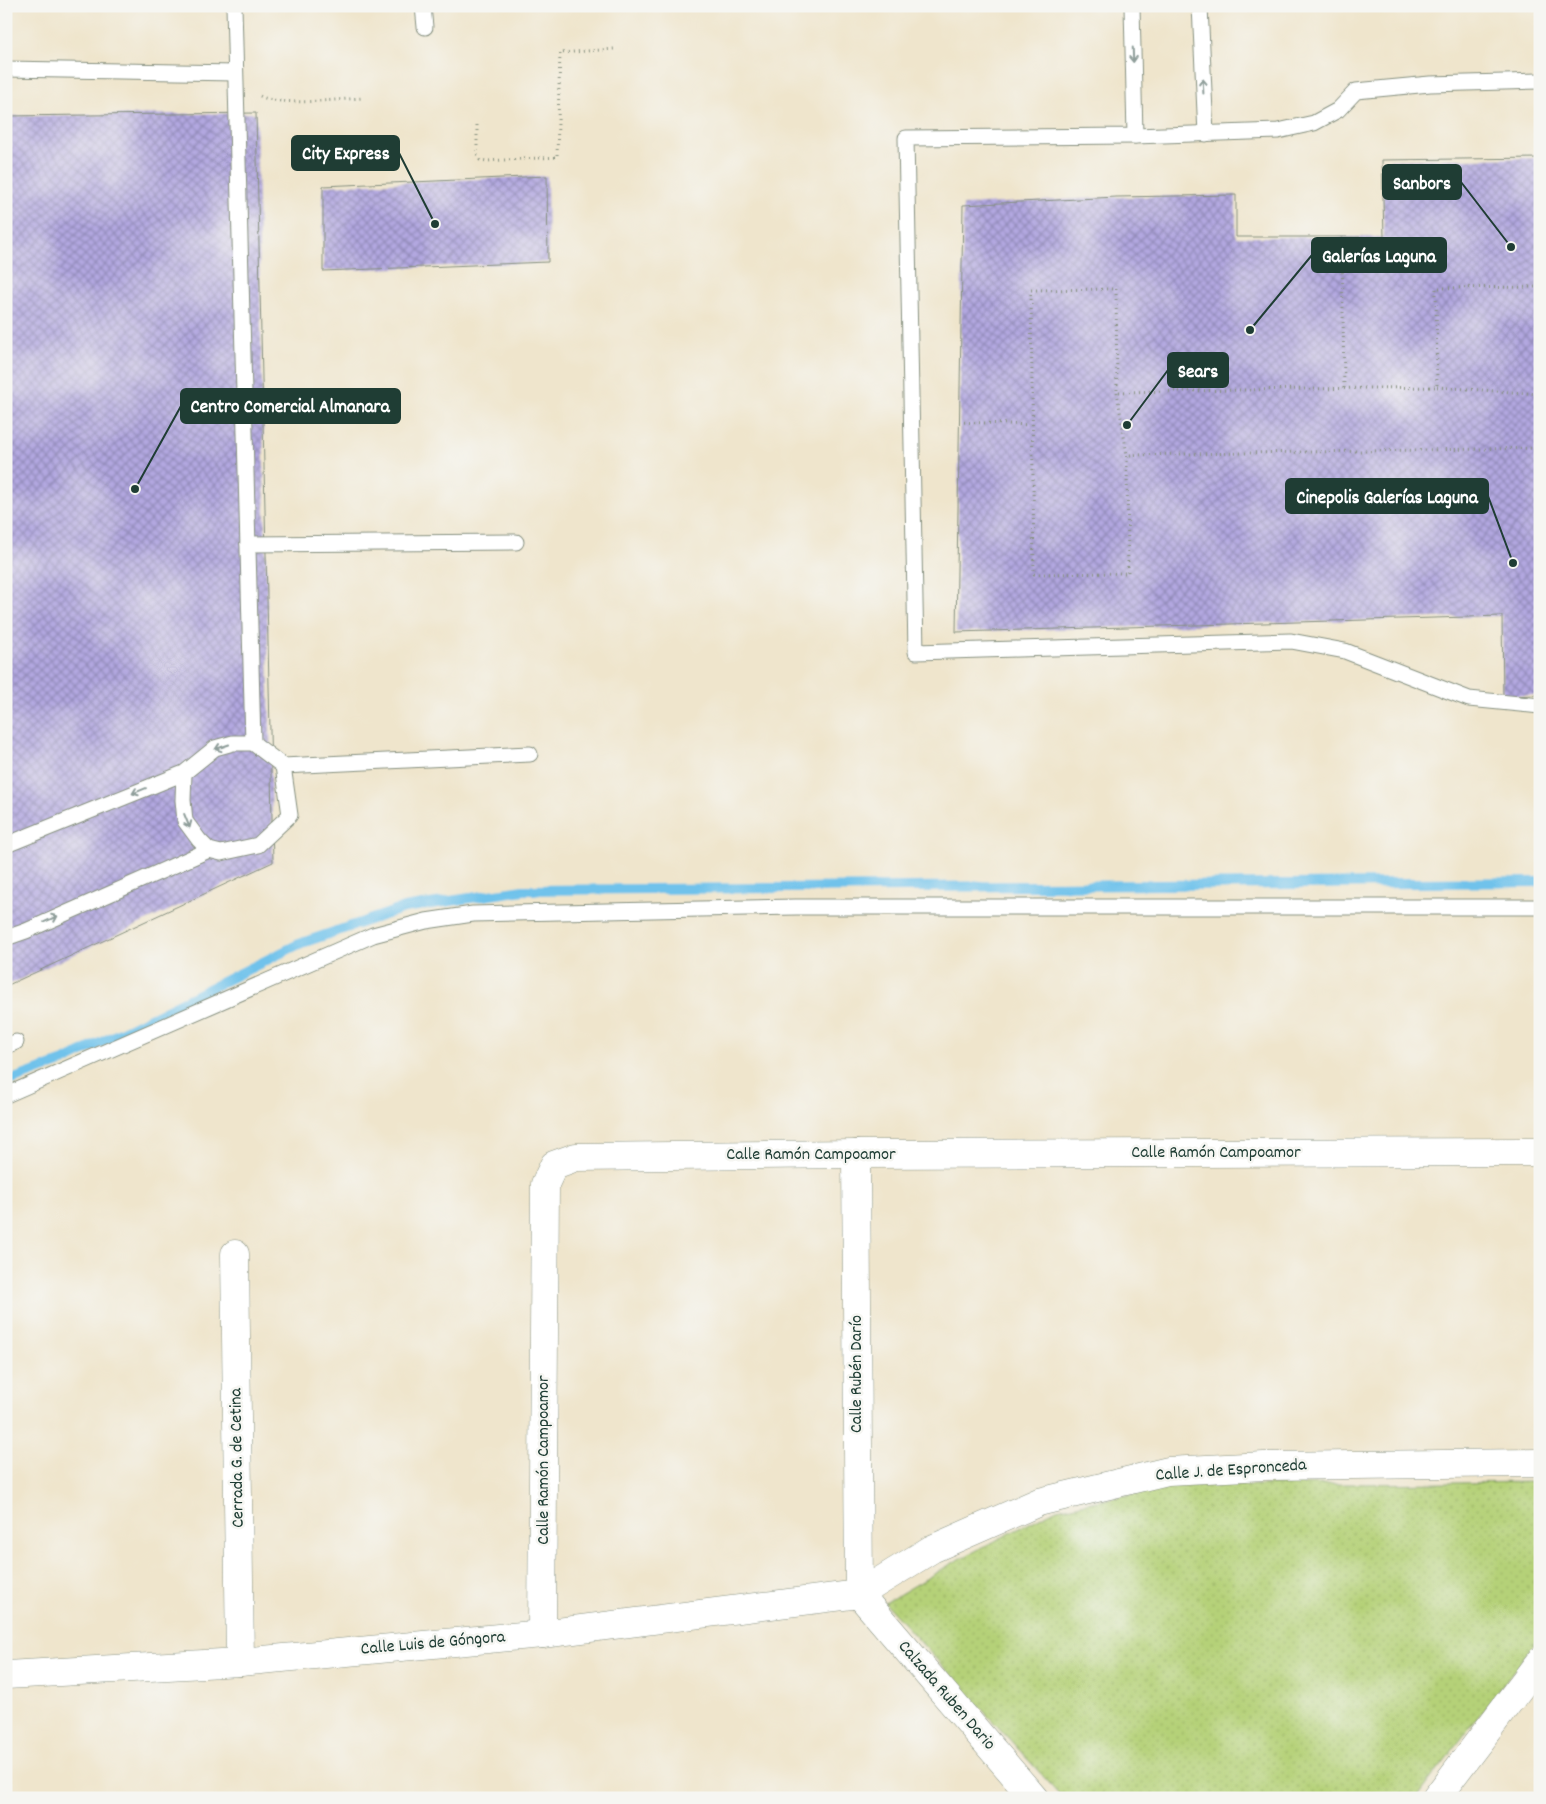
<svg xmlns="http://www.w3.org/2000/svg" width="1546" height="1804" font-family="Dekko,sans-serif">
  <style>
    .park { fill: url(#park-dots); stroke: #6a8756 }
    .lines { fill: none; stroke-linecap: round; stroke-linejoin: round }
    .stream { stroke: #6fc2eb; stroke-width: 10 }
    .building { fill: url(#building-cross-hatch) }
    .service-casing { stroke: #879180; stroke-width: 17 }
    .minor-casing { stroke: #879180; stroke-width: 29 }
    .path { stroke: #879180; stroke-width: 3; stroke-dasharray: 1 4; stroke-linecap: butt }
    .service { stroke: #fff; stroke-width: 15 }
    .minor { stroke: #fff; stroke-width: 28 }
    .oneway { stroke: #8f9e9a }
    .labels { text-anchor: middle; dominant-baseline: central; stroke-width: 5; stroke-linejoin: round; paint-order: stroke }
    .street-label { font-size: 18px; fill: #1f3d34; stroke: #f6f6f2 }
    .leader { fill: none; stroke: #1f3d34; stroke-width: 2 }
    .callout-dot { fill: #1f3d34; stroke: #f6f6f2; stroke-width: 2 }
    .callout { fill: #1f3d34; stroke: #1f3d34; stroke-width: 2 }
    .callout-label { font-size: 19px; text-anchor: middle; font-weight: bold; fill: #fff }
  </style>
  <defs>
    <pattern id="park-dots" width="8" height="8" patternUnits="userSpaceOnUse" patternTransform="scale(1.25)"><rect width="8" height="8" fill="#b5d178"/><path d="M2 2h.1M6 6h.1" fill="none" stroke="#9bb468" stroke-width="1.8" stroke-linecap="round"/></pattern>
    <pattern id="building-cross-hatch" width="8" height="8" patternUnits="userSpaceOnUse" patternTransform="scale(1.25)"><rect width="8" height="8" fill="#b2a7e0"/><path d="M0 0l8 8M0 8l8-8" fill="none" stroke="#9089b6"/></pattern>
  </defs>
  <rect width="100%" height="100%" fill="#f6f6f2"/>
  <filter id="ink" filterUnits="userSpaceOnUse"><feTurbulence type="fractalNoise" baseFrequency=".02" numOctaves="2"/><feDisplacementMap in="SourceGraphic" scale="10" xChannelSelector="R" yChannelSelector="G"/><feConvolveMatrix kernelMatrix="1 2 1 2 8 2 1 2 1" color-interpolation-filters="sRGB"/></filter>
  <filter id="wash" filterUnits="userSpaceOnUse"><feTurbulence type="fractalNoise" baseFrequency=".0096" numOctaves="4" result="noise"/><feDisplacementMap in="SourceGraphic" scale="20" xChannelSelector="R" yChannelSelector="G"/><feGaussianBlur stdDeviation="1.12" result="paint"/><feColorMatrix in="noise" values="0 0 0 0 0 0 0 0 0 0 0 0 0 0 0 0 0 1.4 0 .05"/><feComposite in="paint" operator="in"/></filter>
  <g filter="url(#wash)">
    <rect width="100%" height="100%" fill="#efe5cc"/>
    <polygon class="park" points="1540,1482 1540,1636 1416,1798 1063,1798 885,1603 956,1561 1057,1509 1173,1486"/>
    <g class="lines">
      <polyline class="stream" points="6,1082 64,1061 299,944 404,908 523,890 1540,882"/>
    </g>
    <g id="blocks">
      <g class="building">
        <polygon points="256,113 273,862 6,986 6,116"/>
        <polygon points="1540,158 1540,695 1503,696 1502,616 956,632 963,205 1116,197 1236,195 1236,237 1384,237 1382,160"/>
        <polygon points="547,176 548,262 323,271 323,186"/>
      </g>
    </g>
  </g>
  <g filter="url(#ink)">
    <use href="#blocks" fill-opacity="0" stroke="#879180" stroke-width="1"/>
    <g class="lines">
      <g class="service-casing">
        <g id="service">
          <polyline points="234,6 253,743"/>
          <polyline points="423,6 425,27"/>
          <polyline points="1132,6 1135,136"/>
          <polyline points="1200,6 1206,134"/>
          <polyline points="6,69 235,73"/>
          <polyline points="1540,81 1430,84 1356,91 1338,110 1314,123 1278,131 1135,136 906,138 916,652 1291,641 1345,651 1469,699 1540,706"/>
          <polyline points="248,544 516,542"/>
          <polyline points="283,766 530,754"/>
          <polyline points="6,845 184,773 215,748 233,743 253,743 283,766 290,815 258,845 221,853 209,850 199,840 185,821 183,800 184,773"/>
          <polyline points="6,938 26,931 209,850"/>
          <polyline points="6,1046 16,1042"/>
          <polyline points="6,1095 373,935 426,921 473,914 796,907 1540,907"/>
        </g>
      </g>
      <g class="minor-casing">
        <g id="minor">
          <polyline points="856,1154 859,1594"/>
          <polyline points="235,1254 240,1662"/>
          <polyline points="859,1594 1034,1798"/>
          <polyline points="542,1634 545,1184 554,1165 576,1157 856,1154 1540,1152"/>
          <polyline points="6,1675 240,1662 542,1634 859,1594 932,1549 1039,1502 1168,1471 1264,1466 1540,1463"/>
          <polyline points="1436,1798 1540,1661"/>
        </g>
      </g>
      <g class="path">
        <path d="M260,96c21,11 78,3 104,2"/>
        <polyline points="477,125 477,155 480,160 487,161 557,157 560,53 614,49"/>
        <polyline points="1342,237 1344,389"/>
        <polyline points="1540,287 1436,288 1437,387 1117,392 1116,289 1031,290 1034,574 1128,573 1127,455 1540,448"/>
        <polyline points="1437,387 1540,394"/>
        <polyline points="1117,392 1127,455"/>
        <polyline points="959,422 1032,425"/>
      </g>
      <use href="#service" class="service"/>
      <use href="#minor" class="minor"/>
    </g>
    <defs><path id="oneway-shaft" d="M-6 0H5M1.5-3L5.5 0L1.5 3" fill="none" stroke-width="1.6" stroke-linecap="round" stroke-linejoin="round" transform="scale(1.25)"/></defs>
    <g class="oneway">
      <use href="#oneway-shaft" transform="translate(1133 55) rotate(88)"/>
      <use href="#oneway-shaft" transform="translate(1203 86) rotate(-93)"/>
      <use href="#oneway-shaft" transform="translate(222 747) rotate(161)"/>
      <use href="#oneway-shaft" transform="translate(139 791) rotate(158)"/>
      <use href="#oneway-shaft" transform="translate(187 821) rotate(68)"/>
      <use href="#oneway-shaft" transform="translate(51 919) rotate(-24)"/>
    </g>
  </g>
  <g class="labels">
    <g class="street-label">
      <text x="1216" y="1153">Calle Ramón Campoamor</text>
      <text x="811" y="1155">Calle Ramón Campoamor</text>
      <text transform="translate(857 1374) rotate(-90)">Calle Rubén Darío</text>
      <text transform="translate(238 1458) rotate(-91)">Cerrada G. de Cetina</text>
      <text transform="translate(544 1460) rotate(-90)">Calle Ramón Campoamor</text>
      <text transform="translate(1231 1471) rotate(-4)">Calle J. de Espronceda</text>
      <text transform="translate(433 1644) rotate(-5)">Calle Luis de Góngora</text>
      <text transform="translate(946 1696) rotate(49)">Calzada Ruben Dario</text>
    </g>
  </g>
  <path class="leader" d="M435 224L399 153M1511 247L1461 182M1250 330L1312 255M1127 425L1168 370M135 489L181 406M1513 563L1488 496"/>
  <g class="callout-dot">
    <circle cx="435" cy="224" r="5"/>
    <circle cx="1511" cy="247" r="5"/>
    <circle cx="1250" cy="330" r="5"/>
    <circle cx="1127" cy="425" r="5"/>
    <circle cx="135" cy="489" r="5"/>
    <circle cx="1513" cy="563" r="5"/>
  </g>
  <g class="callout">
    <rect x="292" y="136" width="107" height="34" rx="5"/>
    <rect x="1383" y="165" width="78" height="34" rx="5"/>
    <rect x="1312" y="238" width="134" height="34" rx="5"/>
    <rect x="1168" y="353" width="60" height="34" rx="5"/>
    <rect x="181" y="389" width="219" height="34" rx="5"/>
    <rect x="1286" y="479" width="202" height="34" rx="5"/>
  </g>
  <g class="callout-label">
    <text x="346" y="159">City Express</text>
    <text x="1422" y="189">Sanbors</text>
    <text x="1379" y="262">Galerías Laguna</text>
    <text x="1198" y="377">Sears</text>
    <text x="290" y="412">Centro Comercial Almanara</text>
    <text x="1387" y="503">Cinepolis Galerías Laguna</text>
  </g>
  <rect width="1546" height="1804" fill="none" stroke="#f6f6f2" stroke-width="25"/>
</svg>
